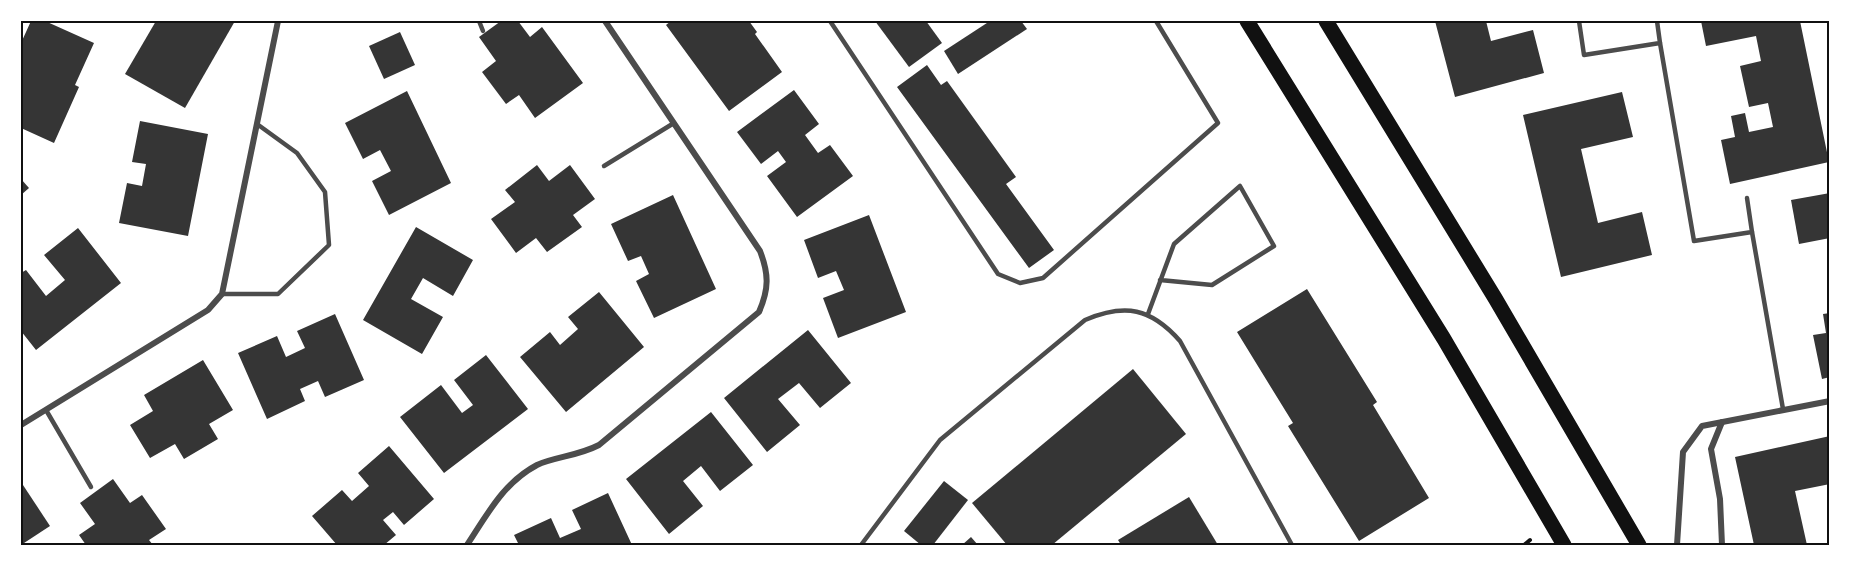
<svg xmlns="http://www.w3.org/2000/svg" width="1851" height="566" font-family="'Public Sans',sans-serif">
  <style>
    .building { fill: #353535 }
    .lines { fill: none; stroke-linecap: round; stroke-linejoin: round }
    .path { stroke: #111; stroke-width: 4 }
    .service { stroke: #4c4c4c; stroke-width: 4.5 }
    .minor { stroke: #4c4c4c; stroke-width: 6 }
    .primary { stroke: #111; stroke-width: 15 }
    .neatline { fill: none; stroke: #111; stroke-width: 2 }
  </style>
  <rect width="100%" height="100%" fill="#fff"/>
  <g class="building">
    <polygon points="31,21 45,21 94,43 75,85 79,87 54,143 21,128 21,43"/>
    <polygon points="156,21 235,21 185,108 125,74"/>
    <polygon points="501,21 518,21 530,37 542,27 583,83 535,118 519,95 506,104 482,72 496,61 479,37"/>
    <polygon points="671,21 749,21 757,32 755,34 782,72 729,111 666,25"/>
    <polygon points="875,21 926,21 942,43 909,67"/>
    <polygon points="990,21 1021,21 1027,29 958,74 944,51"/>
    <polygon points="1435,21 1486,21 1491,41 1533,30 1544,73 1455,97"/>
    <polygon points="1701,21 1800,21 1829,162 1730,184 1721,140 1735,137 1731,116 1745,113 1749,132 1773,127 1768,103 1749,107 1740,66 1761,61 1756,36 1706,46"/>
    <polygon points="400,32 415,65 384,79 369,46"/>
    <polygon points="927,65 941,85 947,81 1016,177 1006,184 1054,250 1029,268 897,87"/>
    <polygon points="794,90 819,124 805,135 818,153 830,145 853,176 797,217 767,176 786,162 778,151 761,164 737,132"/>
    <polygon points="407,91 451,183 389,215 372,181 391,171 380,150 363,159 345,123"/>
    <polygon points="1622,92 1633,137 1581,149 1598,223 1642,212 1652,255 1561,277 1523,115"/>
    <polygon points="140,121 208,134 188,236 119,223 127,183 142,186 146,164 132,162"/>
    <polygon points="537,165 549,181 570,165 595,199 573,215 582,227 547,252 536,238 516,253 491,219 515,202 505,190"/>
    <polygon points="21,179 29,188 21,195"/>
    <polygon points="1830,193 1830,238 1799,244 1791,200"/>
    <polygon points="673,195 716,289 654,318 636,281 649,274 641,256 628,261 611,224"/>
    <polygon points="869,215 906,312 838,338 823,298 844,290 836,271 818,278 804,240"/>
    <polygon points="416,227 473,260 453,296 423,278 411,299 443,317 422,354 363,320"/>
    <polygon points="78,228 121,283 36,350 21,331 21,273 26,270 46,296 65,280 44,255"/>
    <polygon points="1307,289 1377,402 1373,405 1429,498 1359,541 1288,426 1293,423 1237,332"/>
    <polygon points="599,292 644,347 566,412 520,357 550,332 560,345 578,329 568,317"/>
    <polygon points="1830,313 1830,377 1822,379 1813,335 1826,333 1823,314"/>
    <polygon points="335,314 364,380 325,397 318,381 300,389 305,401 267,419 238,353 277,336 286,357 305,348 297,331"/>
    <polygon points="808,330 851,383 820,408 799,383 778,399 800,425 767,452 724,398"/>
    <polygon points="486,355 528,409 444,473 400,417 441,385 462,413 473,405 454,380"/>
    <polygon points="203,360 233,410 209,424 218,439 184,459 175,444 150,458 130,425 153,411 144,395"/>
    <polygon points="1133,369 1186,434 1052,545 1007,545 972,503"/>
    <polygon points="711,412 753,465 720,491 701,466 683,481 703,506 669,534 626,479"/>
    <polygon points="1830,436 1830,484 1795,491 1807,545 1754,545 1735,457"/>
    <polygon points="389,446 434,499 404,525 393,512 383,520 396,535 384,545 337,545 312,516 342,490 352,501 369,486 358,473"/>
    <polygon points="113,479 130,503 142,495 166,529 149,540 153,545 86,545 79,535 95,524 80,503"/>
    <polygon points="944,481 968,500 933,545 921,545 904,531"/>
    <polygon points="21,482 50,526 21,545"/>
    <polygon points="608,493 632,545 519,545 514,535 551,518 560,538 581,529 572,510"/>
    <polygon points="1189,497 1218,545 1121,545 1118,540"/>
    <polygon points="971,537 978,545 962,545"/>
  </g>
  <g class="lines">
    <polyline class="path" points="1524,545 1530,540"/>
    <g class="service">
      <polyline points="479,21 483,31"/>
      <polyline points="830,21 998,274 1020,283 1043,278 1218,123 1156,21"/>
      <polyline points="1579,21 1584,55 1660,43 1657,21"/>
      <polyline points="1660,43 1694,241 1752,232 1747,198"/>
      <polyline points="604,166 674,123"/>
      <polyline points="1752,232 1783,409"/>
      <polyline points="222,294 278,294 329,245 325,192 297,153 257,124"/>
      <polyline points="1148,314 1174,244 1240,186 1274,246 1212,285 1160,280"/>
      <polyline points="46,410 91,487"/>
      <path d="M861,545l79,-105 145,-120c40,-17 66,-12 95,21l112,204"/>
    </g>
    <g class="minor">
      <polyline points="1722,422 1711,449 1720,499 1722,545"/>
      <polyline points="21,425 208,310 222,294 278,21"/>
      <path d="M467,545c20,-30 36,-62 70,-80 17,-8 41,-9 62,-20l160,-133c10,-23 10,-38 1,-61l-155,-230"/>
      <polyline points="1677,545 1683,452 1702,426 1830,401"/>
    </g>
    <g class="primary">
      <polyline points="1247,21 1444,339 1564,545"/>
      <polyline points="1326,21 1495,298 1639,545"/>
    </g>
  </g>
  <rect width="1851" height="566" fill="none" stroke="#ffffff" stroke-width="45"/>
  <rect x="22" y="22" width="1806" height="522" class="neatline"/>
</svg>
